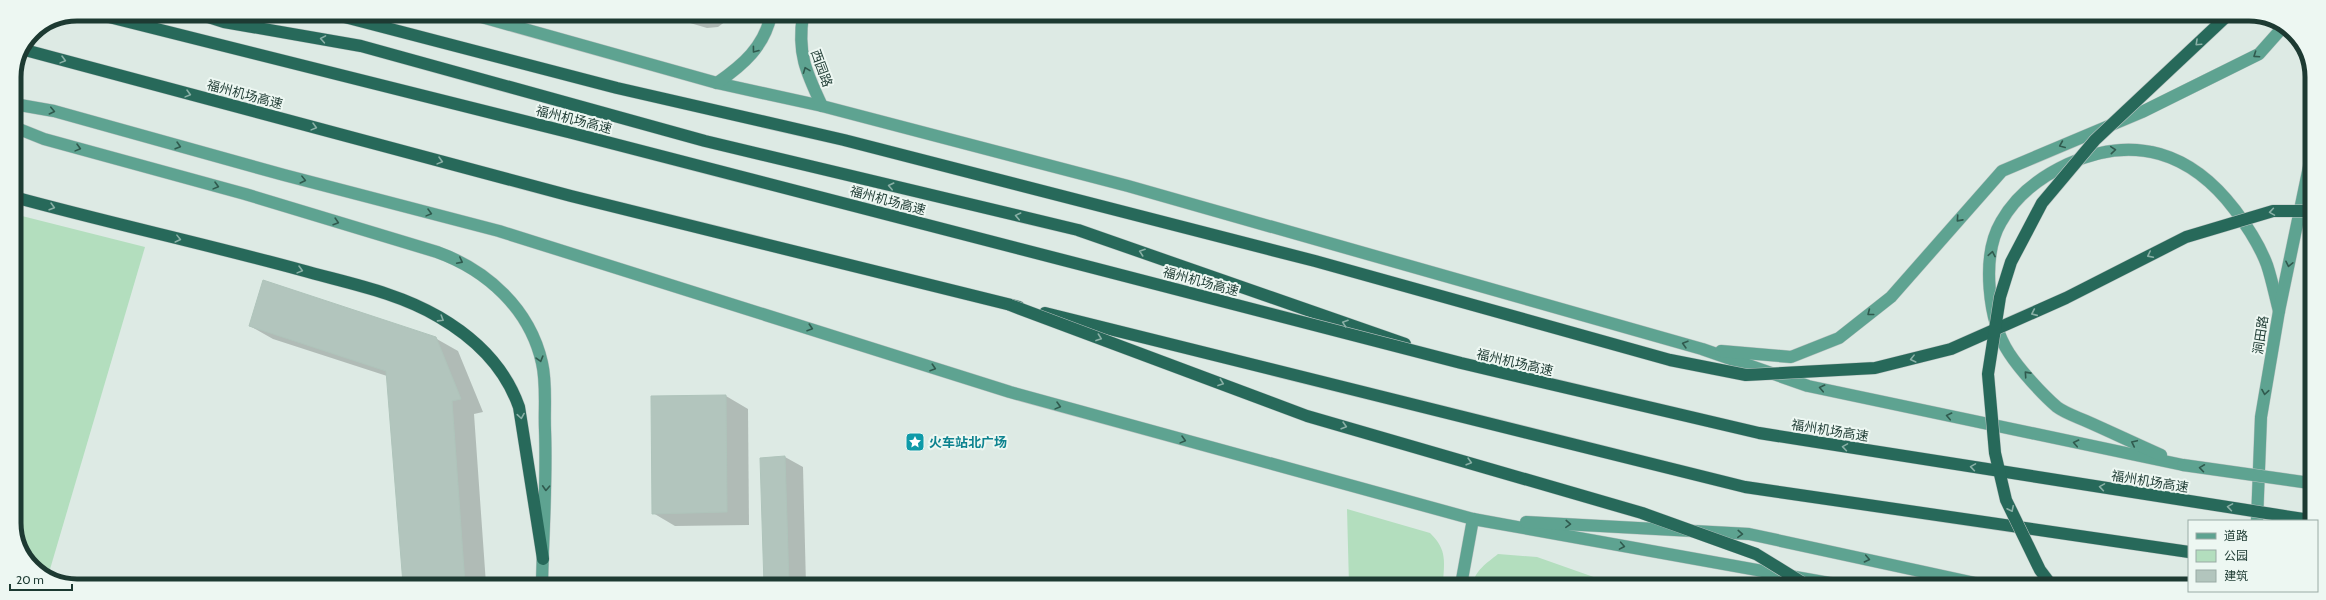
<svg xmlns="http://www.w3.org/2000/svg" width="2326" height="600" font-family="Cabin,'Noto Sans SC',sans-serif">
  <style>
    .green { fill: #b3debe }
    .shadow { fill: #0003 }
    .building { fill: #b2c5bd; stroke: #afc4bb }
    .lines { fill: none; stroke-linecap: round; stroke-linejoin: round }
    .major-casing { stroke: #bbc4c2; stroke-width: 13 }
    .highway-casing { stroke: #bbc4c2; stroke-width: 13 }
    .major { stroke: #5ea391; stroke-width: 12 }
    .highway { stroke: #27695a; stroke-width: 12 }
    .major-bridge-casing { stroke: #bbc4c2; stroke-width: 13; stroke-linecap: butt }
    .highway-bridge-casing { stroke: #bbc4c2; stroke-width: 13; stroke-linecap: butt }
    .major-bridge { stroke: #5ea391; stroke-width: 12 }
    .highway-bridge { stroke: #27695a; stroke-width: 12 }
    .oneway { stroke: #8ab0a6 }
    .oneway2 { stroke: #305a4e }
    .labels { text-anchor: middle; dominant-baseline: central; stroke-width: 4; stroke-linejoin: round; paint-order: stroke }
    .street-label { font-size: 13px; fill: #1d3a32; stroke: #edf7f2 }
    .culture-label { font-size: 13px; font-weight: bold; fill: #0d838f; stroke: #edf7f2; text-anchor: start }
    .rim { fill: none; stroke: #1d3a32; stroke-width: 5 }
  </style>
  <rect width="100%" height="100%" fill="#ddeae4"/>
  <g class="green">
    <polygon points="14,214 145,247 48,576 29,564 14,528"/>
    <path d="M1347,509l83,24c18,17 14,30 13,52h-94z"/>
    <path d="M1498,554l39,3 68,24 5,4h-137c1,-14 14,-22 25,-31z"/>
  </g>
  <g class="shadow">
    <polygon points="663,15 734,15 718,27 707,28"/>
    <polygon points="250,326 435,338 458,351 483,412 474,414 486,584 404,584 387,376 273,339"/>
    <polygon points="726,396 748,409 749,525 675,526 653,513"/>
    <polygon points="785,457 803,467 806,585 765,585 761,459"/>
  </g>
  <g class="building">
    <polygon points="263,280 436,337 461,399 452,401 465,584 403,584 386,371 249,326"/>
    <polygon points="726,395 727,512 652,514 651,396"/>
    <polygon points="785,456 789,585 764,585 760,458"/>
  </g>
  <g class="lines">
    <g class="major-casing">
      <g id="major">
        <polyline points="471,14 717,83 822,106 1128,186 1702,349 1808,386 2183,465"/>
        <path d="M803,15c-6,38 3,57 19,91"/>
        <path d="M717,83c26,-18 47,-36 54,-68"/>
        <polyline points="14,104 54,111 284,175 499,231 1010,392 1473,519 1846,586"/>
        <path d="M14,127l30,12 201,55 192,58c50,18 93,57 105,111 5,21 2,46 3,67 2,52 -2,103 -3,154"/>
        <polyline points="1721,351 1791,357 1839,338 1891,297 2002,171 2142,112 2259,54 2283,27"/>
        <path d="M2161,455c-25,-11 -50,-23 -75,-34 -9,-4 -21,-8 -29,-14 -15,-13 -37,-37 -48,-54 -21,-32 -28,-97 -8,-131 15,-27 39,-45 67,-58 66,-30 123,-12 167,46 12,16 25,36 32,55 5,15 8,31 12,46"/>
        <polyline points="2257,521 2261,417 2279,311 2311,157"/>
        <polyline points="1526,522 1749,534 1989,586"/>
        <polyline points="1461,585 1473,519"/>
      </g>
    </g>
    <g class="highway-casing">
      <g id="highway">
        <polyline points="199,14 224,22 361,46 705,141 1078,230 1405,344"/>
        <polyline points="25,50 571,196 1019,307"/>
        <path d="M14,197c95,26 192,47 287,73 46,13 96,22 138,47 36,21 66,50 80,90l24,152"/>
        <polyline points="1045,313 1745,487 2189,552"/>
      </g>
    </g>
    <use href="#major" class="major"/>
    <use href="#highway" class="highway"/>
    <g class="major-bridge-casing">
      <polyline id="major-bridge" points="2183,465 2310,483"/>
    </g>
    <g class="highway-bridge-casing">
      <g id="highway-bridge">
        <polyline points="97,14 572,133 1461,363 1759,433 2310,520"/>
        <polyline points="333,14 617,88 844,140 1315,261 1670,360 1746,375 1875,368 1951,349 2066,298 2186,237 2273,211 2311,211"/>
        <polyline points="1010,305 1307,416 1642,513 1756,554 1808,586"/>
        <polyline points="2052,586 2040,570 2006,500 1995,453 1988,374 2000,297 2011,262 2042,203 2095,140 2227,16"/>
      </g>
    </g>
    <use href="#major-bridge" class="major-bridge"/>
    <use href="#highway-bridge" class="highway-bridge"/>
  </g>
  <defs><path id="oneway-chevron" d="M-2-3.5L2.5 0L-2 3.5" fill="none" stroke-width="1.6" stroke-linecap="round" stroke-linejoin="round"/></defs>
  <g class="oneway">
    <use href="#oneway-chevron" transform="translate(323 39) rotate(-170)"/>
    <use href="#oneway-chevron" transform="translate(2198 43) rotate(137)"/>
    <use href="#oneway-chevron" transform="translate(63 60) rotate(15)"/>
    <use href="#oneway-chevron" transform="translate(188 94) rotate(15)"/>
    <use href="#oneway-chevron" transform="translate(314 127) rotate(15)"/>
    <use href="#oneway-chevron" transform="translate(440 161) rotate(15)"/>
    <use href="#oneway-chevron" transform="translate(891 186) rotate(-167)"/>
    <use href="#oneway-chevron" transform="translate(52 207) rotate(16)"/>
    <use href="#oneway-chevron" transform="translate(2272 212) rotate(171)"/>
    <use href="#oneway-chevron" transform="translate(1018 216) rotate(-167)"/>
    <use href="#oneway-chevron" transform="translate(178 239) rotate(14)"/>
    <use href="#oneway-chevron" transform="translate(1142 252) rotate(-161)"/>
    <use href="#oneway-chevron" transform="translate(2150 255) rotate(153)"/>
    <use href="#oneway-chevron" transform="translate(300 270) rotate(15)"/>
    <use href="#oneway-chevron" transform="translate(2034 313) rotate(156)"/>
    <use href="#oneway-chevron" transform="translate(441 319) rotate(32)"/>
    <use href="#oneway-chevron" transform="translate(1345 323) rotate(-161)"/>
    <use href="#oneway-chevron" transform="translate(1099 338) rotate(20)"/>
    <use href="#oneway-chevron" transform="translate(1913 359) rotate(166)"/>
    <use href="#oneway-chevron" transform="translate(1221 383) rotate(20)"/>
    <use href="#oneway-chevron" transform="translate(521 416) rotate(81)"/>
    <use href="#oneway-chevron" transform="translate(1344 426) rotate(16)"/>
    <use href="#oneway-chevron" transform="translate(1845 447) rotate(-171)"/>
    <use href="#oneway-chevron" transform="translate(1469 462) rotate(16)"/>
    <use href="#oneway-chevron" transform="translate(1973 467) rotate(-171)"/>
    <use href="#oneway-chevron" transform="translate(2102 487) rotate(-171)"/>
    <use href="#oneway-chevron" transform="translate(2230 507) rotate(-171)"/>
    <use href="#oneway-chevron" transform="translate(2011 509) rotate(64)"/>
  </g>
  <g class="oneway2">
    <use href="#oneway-chevron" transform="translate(755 50) rotate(127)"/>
    <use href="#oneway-chevron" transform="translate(2256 55) rotate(146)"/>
    <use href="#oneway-chevron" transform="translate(806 70) rotate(-111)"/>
    <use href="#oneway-chevron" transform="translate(52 111) rotate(13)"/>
    <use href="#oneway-chevron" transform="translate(2062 145) rotate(157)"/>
    <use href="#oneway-chevron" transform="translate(178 146) rotate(16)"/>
    <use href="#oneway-chevron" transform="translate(78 148) rotate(15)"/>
    <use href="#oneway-chevron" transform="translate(2113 150) rotate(-5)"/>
    <use href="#oneway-chevron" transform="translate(303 180) rotate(14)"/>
    <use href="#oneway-chevron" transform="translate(216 186) rotate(15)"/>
    <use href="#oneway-chevron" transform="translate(429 213) rotate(15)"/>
    <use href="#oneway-chevron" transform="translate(1959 219) rotate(132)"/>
    <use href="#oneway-chevron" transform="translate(336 222) rotate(17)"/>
    <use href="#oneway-chevron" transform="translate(1992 254) rotate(-79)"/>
    <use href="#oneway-chevron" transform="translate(460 261) rotate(27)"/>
    <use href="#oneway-chevron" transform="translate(2289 264) rotate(102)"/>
    <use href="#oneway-chevron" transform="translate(1870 313) rotate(142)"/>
    <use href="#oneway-chevron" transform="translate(810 328) rotate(18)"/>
    <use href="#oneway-chevron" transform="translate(1685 344) rotate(-164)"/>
    <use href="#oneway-chevron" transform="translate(540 359) rotate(74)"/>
    <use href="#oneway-chevron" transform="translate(933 368) rotate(18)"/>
    <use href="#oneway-chevron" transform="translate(2027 374) rotate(-132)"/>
    <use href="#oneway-chevron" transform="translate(1822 388) rotate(-168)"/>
    <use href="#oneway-chevron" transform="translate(2265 392) rotate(99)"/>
    <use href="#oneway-chevron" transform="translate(1058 406) rotate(15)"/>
    <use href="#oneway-chevron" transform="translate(1949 416) rotate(-168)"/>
    <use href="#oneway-chevron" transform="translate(1183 440) rotate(15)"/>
    <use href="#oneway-chevron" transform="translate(2076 443) rotate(-168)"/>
    <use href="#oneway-chevron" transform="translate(2134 443) rotate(-155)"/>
    <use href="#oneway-chevron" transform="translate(2202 468) rotate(-172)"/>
    <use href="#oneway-chevron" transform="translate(546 488) rotate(93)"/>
    <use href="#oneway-chevron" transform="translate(1568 524) rotate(3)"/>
    <use href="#oneway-chevron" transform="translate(1740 534) rotate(3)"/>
    <use href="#oneway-chevron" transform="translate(1622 546) rotate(10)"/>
    <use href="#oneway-chevron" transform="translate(1867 559) rotate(12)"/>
  </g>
  <defs>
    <g id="sight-square" transform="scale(1)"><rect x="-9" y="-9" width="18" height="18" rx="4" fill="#0f9aa8" stroke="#edf7f2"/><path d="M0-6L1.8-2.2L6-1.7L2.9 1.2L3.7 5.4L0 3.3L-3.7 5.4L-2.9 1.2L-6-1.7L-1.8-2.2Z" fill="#fff"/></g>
  </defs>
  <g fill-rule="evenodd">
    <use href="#sight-square" x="915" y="442"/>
  </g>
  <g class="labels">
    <g class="street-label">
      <text transform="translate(822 68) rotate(70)">西园路</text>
      <text transform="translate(245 94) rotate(15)">福州机场高速</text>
      <text transform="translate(574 119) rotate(14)">福州机场高速</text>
      <text transform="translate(888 200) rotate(15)">福州机场高速</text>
      <text transform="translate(1201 281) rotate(15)">福州机场高速</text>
      <text transform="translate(2260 335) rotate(-81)">涧田路</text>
      <text transform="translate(1515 362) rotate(13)">福州机场高速</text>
      <text transform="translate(1830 430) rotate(9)">福州机场高速</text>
      <text transform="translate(2150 481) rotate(9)">福州机场高速</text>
    </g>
    <g class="culture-label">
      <text x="929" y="442">火车站北广场</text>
    </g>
  </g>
  <path d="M0 0H2326V600H0ZM77 21H2249A56 56 0 0 1 2305 77V523A56 56 0 0 1 2249 579H77A56 56 0 0 1 21 523V77A56 56 0 0 1 77 21Z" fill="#edf7f2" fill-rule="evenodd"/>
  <path class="rim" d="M77 21H2249A56 56 0 0 1 2305 77V523A56 56 0 0 1 2249 579H77A56 56 0 0 1 21 523V77A56 56 0 0 1 77 21Z"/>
  <rect x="2188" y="520" width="130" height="72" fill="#edf7f2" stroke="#9aaba5"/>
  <rect x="2196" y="533" width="20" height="6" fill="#5ea391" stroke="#9aaba5"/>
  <text x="2224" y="540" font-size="12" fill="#1d3a32">道路</text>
  <rect x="2196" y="550" width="20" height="12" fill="#b3debe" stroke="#9aaba5"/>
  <text x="2224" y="560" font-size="12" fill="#1d3a32">公园</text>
  <rect x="2196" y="570" width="20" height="12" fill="#b2c5bd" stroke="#9aaba5"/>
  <text x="2224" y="580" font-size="12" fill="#1d3a32">建筑</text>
  <path d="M10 584v6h62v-6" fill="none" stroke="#1d3a32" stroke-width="2"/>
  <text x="16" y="584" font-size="12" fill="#1d3a32" stroke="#edf7f2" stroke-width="3" paint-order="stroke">20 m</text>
</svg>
